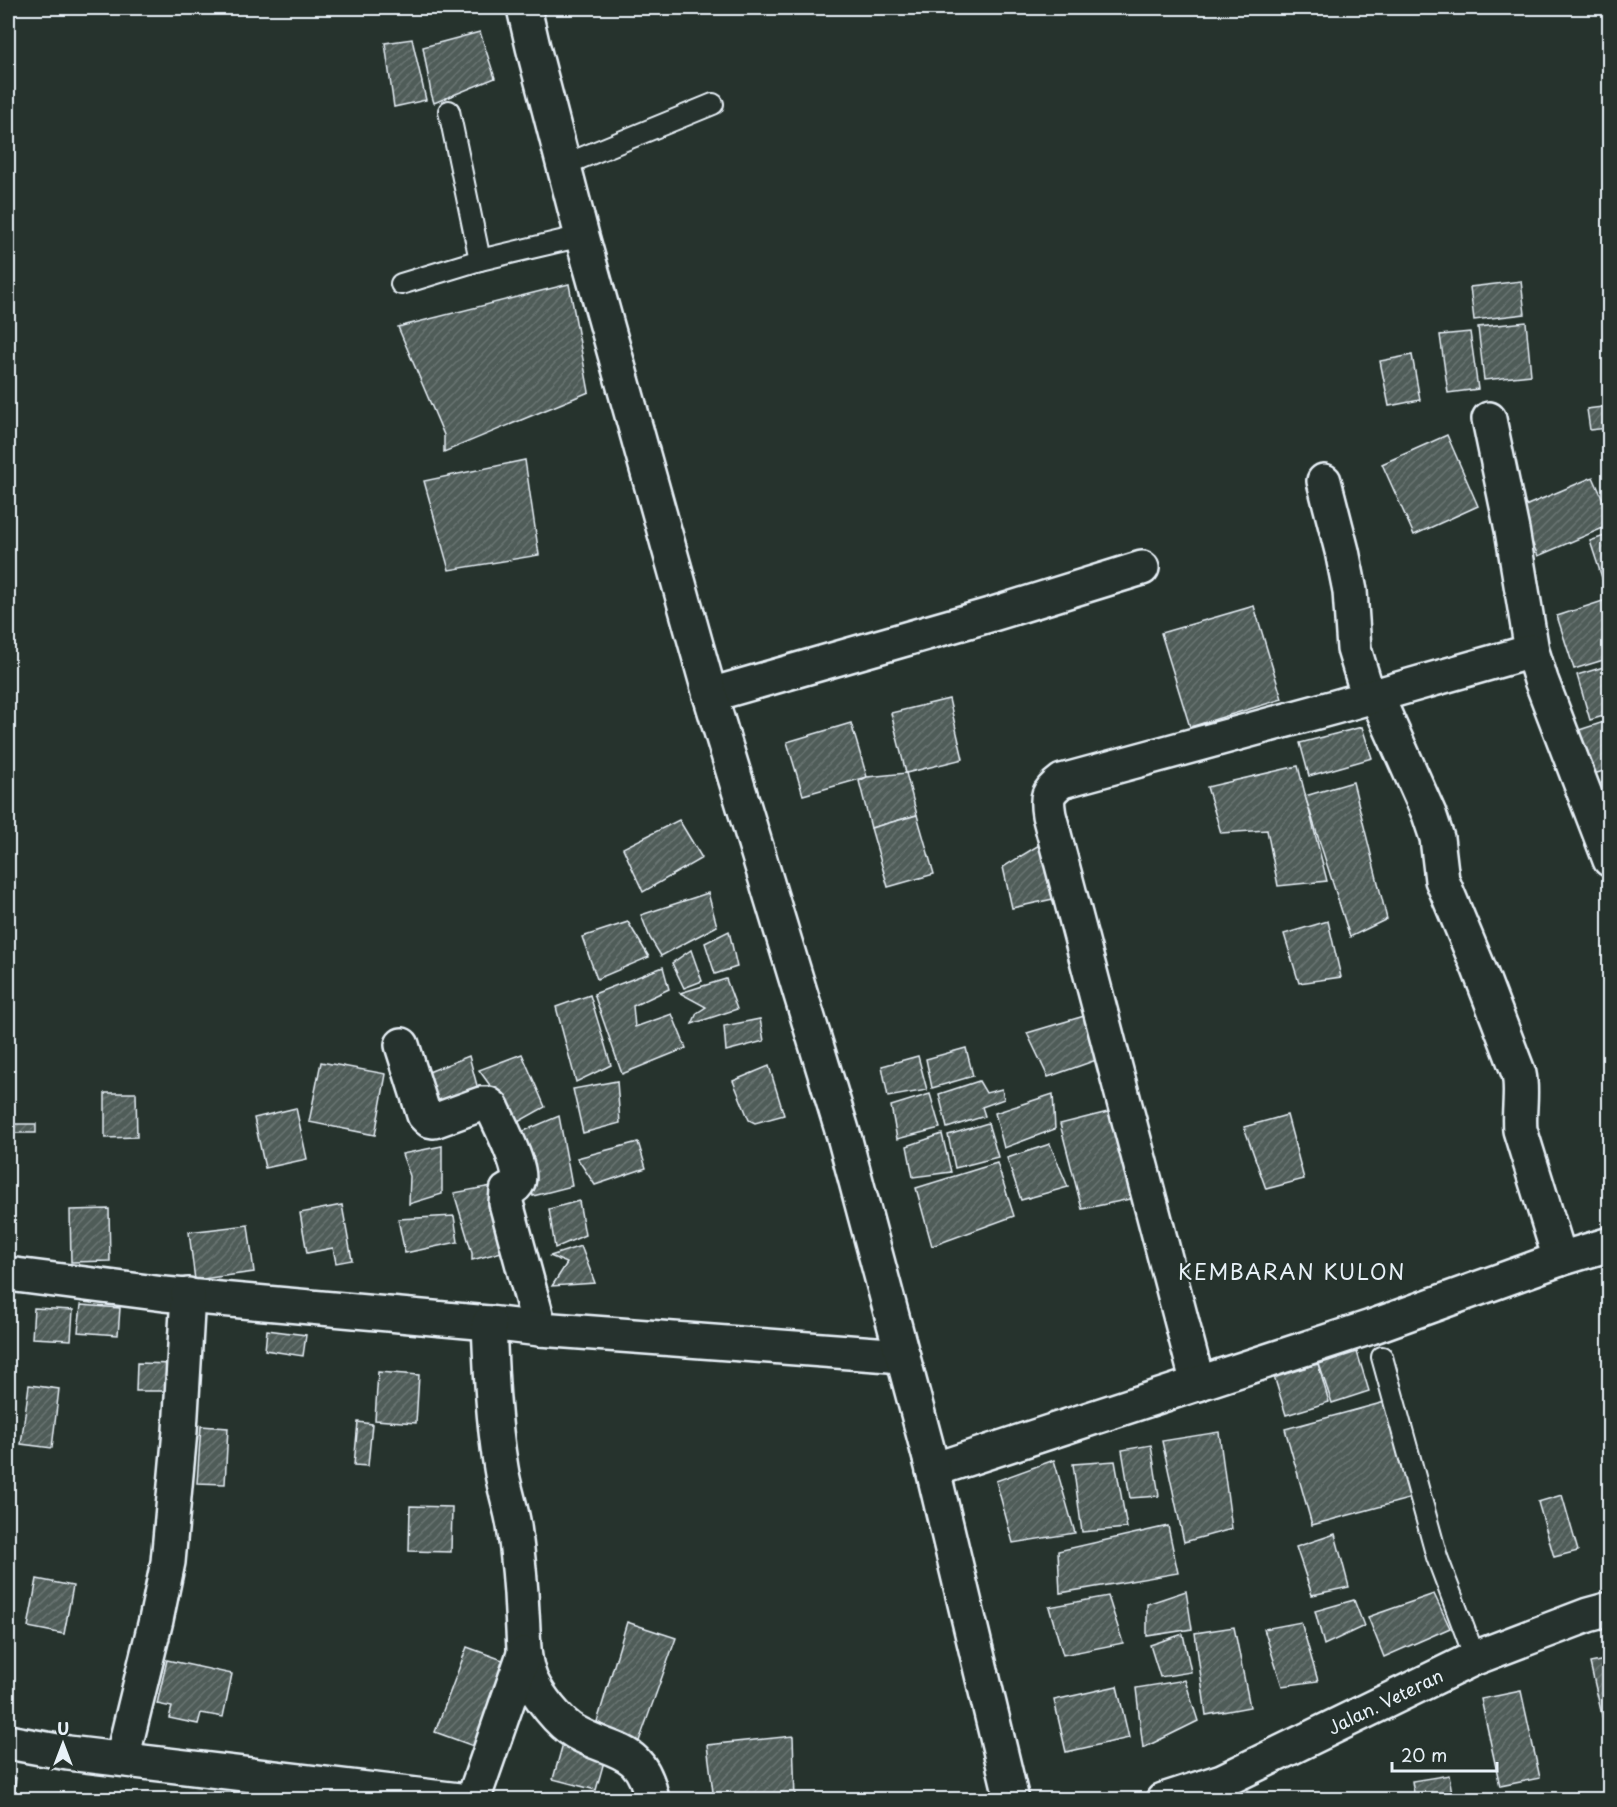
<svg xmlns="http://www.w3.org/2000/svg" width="1617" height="1807" font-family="'Playpen Sans',sans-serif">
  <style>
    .building { fill: url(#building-hatch); stroke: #e8f1f8; stroke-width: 1.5 }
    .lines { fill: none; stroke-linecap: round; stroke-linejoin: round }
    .lane-casing { stroke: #e8f1f8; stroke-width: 24 }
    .street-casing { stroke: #e8f1f8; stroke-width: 38 }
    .secondary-casing { stroke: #e8f1f8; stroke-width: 38 }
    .primary-casing { stroke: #e8f1f8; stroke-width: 38 }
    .lane { stroke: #26332d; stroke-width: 20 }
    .street { stroke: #26332d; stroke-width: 33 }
    .secondary { stroke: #26332d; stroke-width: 33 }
    .primary { stroke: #26332d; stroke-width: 33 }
    .labels { text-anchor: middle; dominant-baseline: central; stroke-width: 4.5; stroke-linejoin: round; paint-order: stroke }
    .street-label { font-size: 18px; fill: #e8f1f8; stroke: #26332d }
    .quarter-label { font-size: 21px; letter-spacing: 1.5px; fill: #e8f1f8; stroke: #26332d }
  </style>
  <defs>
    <pattern id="building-hatch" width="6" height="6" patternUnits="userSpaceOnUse" patternTransform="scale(1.5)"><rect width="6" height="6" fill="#505c59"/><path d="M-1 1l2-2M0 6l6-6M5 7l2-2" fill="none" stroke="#697472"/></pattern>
  </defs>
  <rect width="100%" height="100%" fill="#26332d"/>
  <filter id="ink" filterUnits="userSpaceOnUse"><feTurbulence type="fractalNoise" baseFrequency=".0167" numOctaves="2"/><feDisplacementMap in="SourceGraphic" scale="12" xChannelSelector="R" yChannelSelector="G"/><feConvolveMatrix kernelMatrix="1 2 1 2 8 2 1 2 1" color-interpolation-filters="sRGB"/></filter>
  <g filter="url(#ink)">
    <g class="building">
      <polygon points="480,32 495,78 434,103 431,93 423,47"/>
      <polygon points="412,39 426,100 394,107 385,43"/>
      <polygon points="1521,281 1525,314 1474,320 1470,287"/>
      <polygon points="569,284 589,392 444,452 444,435 398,327"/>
      <polygon points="1526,322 1531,375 1484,380 1478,327"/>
      <polygon points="1470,332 1478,389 1448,393 1440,335"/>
      <polygon points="1412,355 1420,400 1389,406 1380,361"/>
      <polygon points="1610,406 1610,438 1608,428 1590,430 1587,409"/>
      <polygon points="1447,435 1478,506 1414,535 1382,464"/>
      <polygon points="525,460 539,555 449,570 424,481"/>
      <polygon points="1593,477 1610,515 1610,525 1538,556 1518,509"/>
      <polygon points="1610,534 1610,658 1574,669 1557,616 1609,599 1590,541"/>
      <polygon points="1254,606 1282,699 1190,727 1161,633"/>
      <polygon points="1610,665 1610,714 1590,720 1577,675"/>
      <polygon points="949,699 963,759 906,773 891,713"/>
      <polygon points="1610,720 1610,769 1587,776 1573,732"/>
      <polygon points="851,723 867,777 803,795 787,742"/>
      <polygon points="1362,727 1372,758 1309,776 1300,743"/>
      <polygon points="1298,766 1327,881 1278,886 1267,830 1221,833 1207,787"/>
      <polygon points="906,773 917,815 871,828 859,781 867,777"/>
      <polygon points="1610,780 1610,797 1602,783"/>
      <polygon points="1353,782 1387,919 1350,937 1305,796"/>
      <polygon points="917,815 934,874 888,887 871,828"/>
      <polygon points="679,820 702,858 643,892 623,848"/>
      <polygon points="1039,845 1071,895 1012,908 1003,867"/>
      <polygon points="708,893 717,926 661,956 650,938 641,915"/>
      <polygon points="1328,921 1341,977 1299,983 1284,934"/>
      <polygon points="628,922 649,957 597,979 582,937"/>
      <polygon points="729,931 737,967 715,974 705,943"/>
      <polygon points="691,950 702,981 684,988 672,963"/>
      <polygon points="663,967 669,989 633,1006 635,1027 672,1014 686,1048 622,1074 594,994"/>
      <polygon points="726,979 737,1009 692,1024 697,1013 706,1007 680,993"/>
      <polygon points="590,995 611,1065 576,1082 556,1007"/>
      <polygon points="1091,1014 1102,1058 1048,1077 1027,1033"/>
      <polygon points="760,1019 764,1041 726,1051 724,1026"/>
      <polygon points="966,1048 973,1076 932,1088 926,1059"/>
      <polygon points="522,1054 545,1107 509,1127 512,1116 479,1070"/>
      <polygon points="469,1056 479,1093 435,1111 421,1075"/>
      <polygon points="918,1056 927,1090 888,1097 882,1066"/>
      <polygon points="321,1062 386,1074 375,1135 309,1122"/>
      <polygon points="769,1066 784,1115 755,1123 749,1120 733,1081"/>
      <polygon points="617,1081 620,1123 583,1133 573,1089"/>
      <polygon points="979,1081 986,1093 1002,1089 1004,1099 982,1107 985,1116 947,1128 939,1094"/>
      <polygon points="105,1093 136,1093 137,1137 105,1138"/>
      <polygon points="930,1094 940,1128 897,1139 891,1106"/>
      <polygon points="1053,1094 1055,1129 1004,1148 995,1113"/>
      <polygon points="296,1108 307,1159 265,1168 254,1118"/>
      <polygon points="1112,1111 1135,1198 1082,1209 1060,1124"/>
      <polygon points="1287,1115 1304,1179 1266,1189 1244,1127"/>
      <polygon points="559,1116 572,1186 533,1196 519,1133"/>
      <polygon points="988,1123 998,1157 955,1168 948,1135"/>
      <rect x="10" y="1124" width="26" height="9"/>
      <polygon points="942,1134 951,1172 913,1177 907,1146"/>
      <polygon points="638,1142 646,1168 595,1185 577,1158"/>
      <polygon points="1050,1144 1068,1187 1021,1200 1007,1158"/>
      <polygon points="442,1146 442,1194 409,1204 410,1176 402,1154"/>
      <polygon points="997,1163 1014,1216 932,1246 916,1188"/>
      <polygon points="491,1186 509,1250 472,1260 472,1253 454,1193"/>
      <polygon points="579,1201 585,1235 555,1248 549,1209"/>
      <polygon points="342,1205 352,1260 336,1263 333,1248 307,1253 300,1213"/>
      <polygon points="109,1209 110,1261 71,1262 70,1210"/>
      <polygon points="454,1216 458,1242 405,1253 398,1219"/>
      <polygon points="248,1225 254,1272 195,1280 189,1232"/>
      <polygon points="581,1246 595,1283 552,1286 567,1263 550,1256"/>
      <polygon points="81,1305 120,1308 118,1335 78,1332"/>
      <polygon points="34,1308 73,1310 71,1340 32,1338"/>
      <polygon points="267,1330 306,1335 303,1356 265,1350"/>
      <polygon points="1357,1352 1369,1391 1332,1403 1319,1364"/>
      <polygon points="137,1363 175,1364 175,1391 136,1391"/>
      <polygon points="1318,1364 1329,1402 1286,1415 1274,1376"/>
      <polygon points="378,1372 419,1375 416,1423 375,1420"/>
      <polygon points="29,1385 59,1389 52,1448 21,1444"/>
      <polygon points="1385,1402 1412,1498 1312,1525 1285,1429"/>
      <polygon points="358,1422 372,1424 368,1466 354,1465"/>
      <polygon points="201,1426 228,1428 225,1484 197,1483"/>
      <polygon points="1219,1432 1232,1529 1184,1542 1162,1441"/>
      <polygon points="1151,1445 1159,1496 1130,1498 1122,1450"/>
      <polygon points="1054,1460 1075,1533 1013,1543 996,1481"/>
      <polygon points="1115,1461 1127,1528 1082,1532 1073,1464"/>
      <polygon points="1562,1495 1578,1551 1554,1557 1538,1502"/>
      <polygon points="410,1506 452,1507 451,1552 409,1551"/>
      <polygon points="1168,1526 1178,1573 1060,1593 1058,1551"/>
      <polygon points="1335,1534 1349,1587 1312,1595 1296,1547"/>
      <polygon points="37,1579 73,1586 64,1634 28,1627"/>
      <polygon points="1186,1591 1192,1629 1147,1636 1147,1604"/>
      <polygon points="1434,1594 1450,1628 1384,1657 1368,1617"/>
      <polygon points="1108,1596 1123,1643 1063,1655 1049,1607"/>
      <polygon points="1354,1600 1364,1626 1324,1645 1315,1611"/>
      <polygon points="627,1622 676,1638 638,1744 597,1722"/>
      <polygon points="1301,1622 1318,1681 1282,1686 1264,1629"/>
      <polygon points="1234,1627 1250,1707 1206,1715 1195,1633"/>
      <polygon points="1183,1634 1191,1672 1160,1677 1150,1645"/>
      <polygon points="8,1635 13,1636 8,1661"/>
      <polygon points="467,1647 522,1667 490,1752 435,1732"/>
      <polygon points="1610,1659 1610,1750 1590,1663"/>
      <polygon points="167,1660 232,1674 223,1717 201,1713 198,1724 169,1718 172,1707 157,1704"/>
      <polygon points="1185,1680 1198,1721 1143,1748 1136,1688"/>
      <polygon points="1117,1686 1129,1738 1066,1752 1054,1700"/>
      <polygon points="1521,1691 1540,1778 1500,1786 1481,1699"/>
      <polygon points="793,1736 795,1800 714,1800 707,1745"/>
      <polygon points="564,1740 607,1751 596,1790 553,1779"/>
      <polygon points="1449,1775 1453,1800 1415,1800 1412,1781"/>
      <polygon points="8,1777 16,1778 13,1800 8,1800"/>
      <polygon points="37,1796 58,1800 37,1800"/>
    </g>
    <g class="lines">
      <g class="lane-casing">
        <g id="lane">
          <polyline points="449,111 480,260"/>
          <polyline points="564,165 713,104"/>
          <polyline points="401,284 480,260 582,236"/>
          <polyline points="1382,1357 1437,1557 1475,1658"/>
        </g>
      </g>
      <g class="street-casing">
        <g id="street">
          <polyline points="1489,419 1512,530 1532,651"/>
          <polyline points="1324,481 1342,551 1350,591 1354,649 1369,698"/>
          <polyline points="710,695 993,614 1142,568"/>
          <path d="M1376,695l53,119 8,24 5,42 37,89 40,105c4,18 -1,37 1,56l40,129"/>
          <path d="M402,1045l22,70 5,5 5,1 47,-17h7l4,3c6,14 32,63 26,75 -2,5 -7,7 -11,9l-1,12 34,126"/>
          <polyline points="8,1274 164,1294 489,1323 540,1329 903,1356"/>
          <path d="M489,1323c2,49 4,97 12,145 3,20 10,39 13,58 4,29 7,58 8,87 2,22 0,46 9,67 8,17 28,43 44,52 38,22 67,13 77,68"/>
          <path d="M1198,1384l-149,-569c-3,-18 -2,-23 13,-34l273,-74 197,-56 9,29 69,180"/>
          <polyline points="933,1470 1371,1327 1560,1259 1610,1244"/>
          <polyline points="122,1759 156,1620 168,1562 180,1431 188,1295"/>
          <polyline points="473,1800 524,1654"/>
        </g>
      </g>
      <g class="secondary-casing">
        <g id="secondary">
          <polyline points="8,1742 68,1753 459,1800"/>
          <polyline points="1163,1800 1222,1781 1475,1658 1588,1615 1610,1609"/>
        </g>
      </g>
      <g class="primary-casing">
        <polyline id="primary" points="524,8 533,47 582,236 710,695 845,1140 933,1470 1012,1800"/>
      </g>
      <use href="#lane" class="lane"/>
      <use href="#street" class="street"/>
      <use href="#secondary" class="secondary"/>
      <use href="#primary" class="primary"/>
    </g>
  </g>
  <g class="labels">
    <g class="street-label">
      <text transform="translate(1385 1701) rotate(-26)">Jalan. Veteran</text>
    </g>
    <g class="quarter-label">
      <text x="1292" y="1271">KEMBARAN KULON</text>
    </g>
  </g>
  <rect width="1617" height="1807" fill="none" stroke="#26332d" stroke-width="30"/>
  <rect x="15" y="15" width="1587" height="1777" fill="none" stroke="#e8f1f8" stroke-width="2" filter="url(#ink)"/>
  <g transform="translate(63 1744)" stroke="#26332d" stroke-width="4.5" paint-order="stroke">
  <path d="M0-4.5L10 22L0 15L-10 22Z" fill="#e8f1f8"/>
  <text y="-9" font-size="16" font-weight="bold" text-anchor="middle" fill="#e8f1f8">U</text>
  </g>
  <path d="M1392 1762v9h105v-9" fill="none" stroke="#e8f1f8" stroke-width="3"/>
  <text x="1401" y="1762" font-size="18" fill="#e8f1f8" stroke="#26332d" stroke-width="4.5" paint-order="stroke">20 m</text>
</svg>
